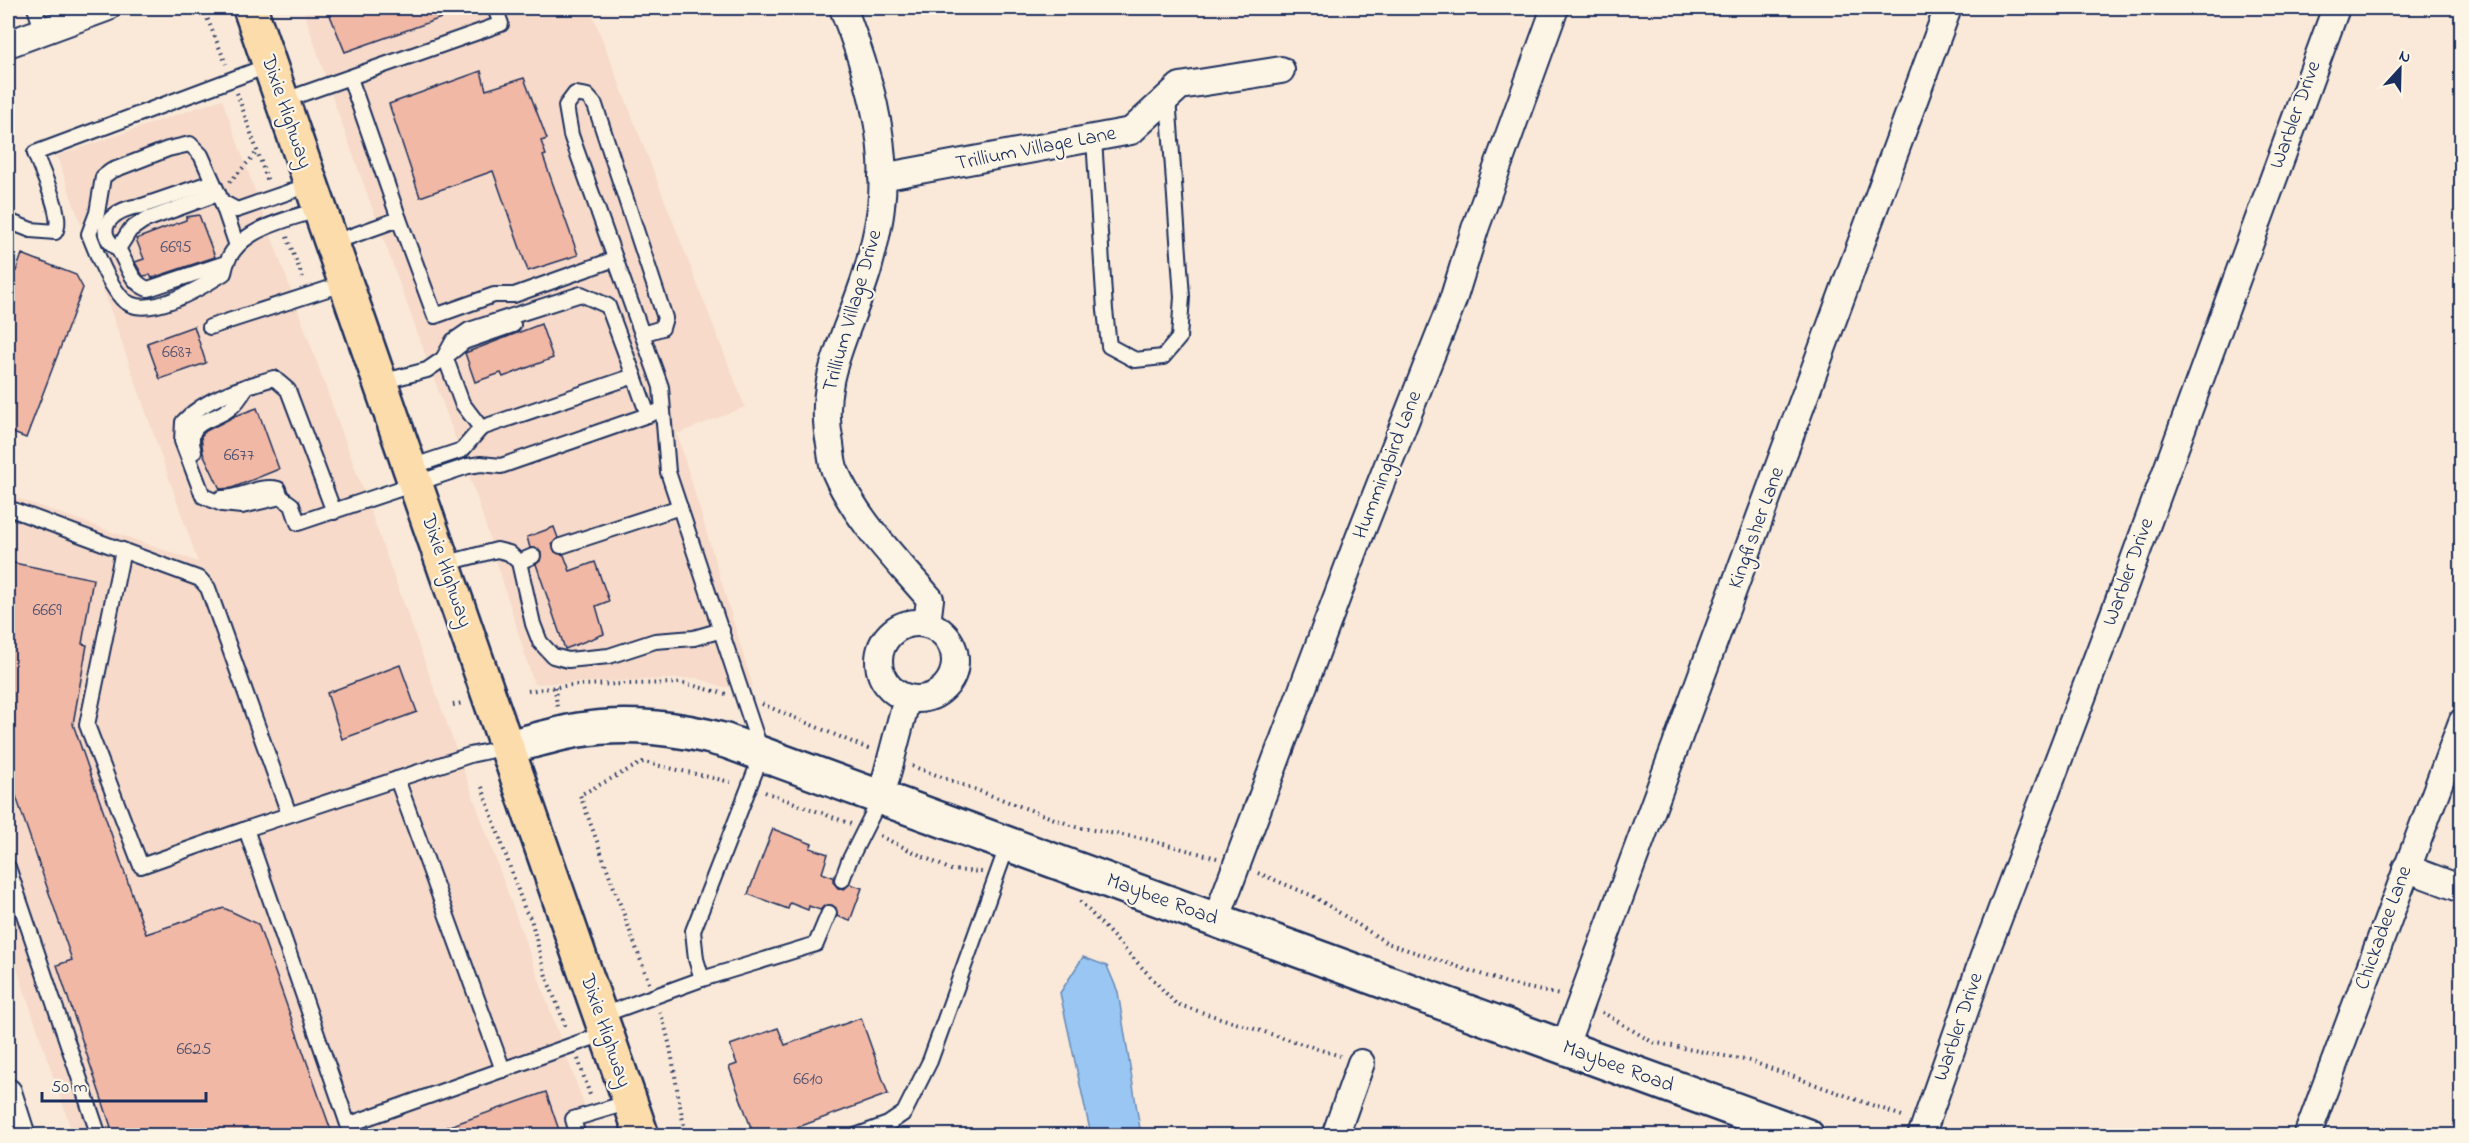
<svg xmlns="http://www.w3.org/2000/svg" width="2469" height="1143" font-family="'Indie Flower',sans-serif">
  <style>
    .built { fill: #f7dac9 }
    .water { fill: #99c6f3; stroke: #678ab7; stroke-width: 1.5 }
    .building { fill: #f0b8a5; stroke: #1b2f5e; stroke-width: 1.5 }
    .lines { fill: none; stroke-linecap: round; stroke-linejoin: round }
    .lane-casing { stroke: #1b2f5e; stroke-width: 18 }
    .street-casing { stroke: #1b2f5e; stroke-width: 30 }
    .secondary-casing { stroke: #1b2f5e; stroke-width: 38 }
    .primary-casing { stroke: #1b2f5e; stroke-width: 38 }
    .path { stroke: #1b2f5e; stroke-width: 4; stroke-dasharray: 1.5 4.5; stroke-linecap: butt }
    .lane { stroke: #fcf5e5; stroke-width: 14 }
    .street { stroke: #fcf5e5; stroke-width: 26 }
    .secondary { stroke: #fcf5e5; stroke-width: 33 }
    .primary { stroke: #fddcac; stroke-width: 33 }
    .labels { text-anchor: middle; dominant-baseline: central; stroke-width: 4.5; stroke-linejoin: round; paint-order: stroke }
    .number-label { font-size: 18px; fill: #505170 }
    .street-label { font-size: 21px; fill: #1b2f5e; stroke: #fcf5e5 }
  </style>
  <rect width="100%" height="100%" fill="#fae9d8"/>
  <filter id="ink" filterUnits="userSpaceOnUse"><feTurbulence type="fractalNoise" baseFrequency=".0167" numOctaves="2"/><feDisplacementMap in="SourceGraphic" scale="12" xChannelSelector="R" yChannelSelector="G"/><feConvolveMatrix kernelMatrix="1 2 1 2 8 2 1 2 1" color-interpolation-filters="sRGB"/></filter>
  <g filter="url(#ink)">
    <g class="built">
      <polygon points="303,8 590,8 745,407 677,434 753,687 724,687 697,678 534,684 478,501 329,88"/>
      <polygon points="222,99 595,1135 73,1135 8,942 8,495 198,562 57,156"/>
    </g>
    <polygon class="water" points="1083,957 1107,966 1118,992 1141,1135 1091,1135 1060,993"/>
    <g class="building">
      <polygon points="327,8 464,8 464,10 345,52"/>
      <polygon points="481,71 486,90 524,78 547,139 541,141 546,155 543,156 578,255 528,271 493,171 420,197 389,104"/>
      <polygon points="199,215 215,257 152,278 150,275 143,276 135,262 144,259 136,239 186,220 186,217"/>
      <polygon points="22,254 76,275 83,288 26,438 8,431 8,268 16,271"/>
      <polygon points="541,324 553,358 503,377 501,373 475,382 465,353"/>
      <polygon points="194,326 206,363 160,379 147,343"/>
      <polygon points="257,408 279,469 232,488 220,489 203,453 201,436 206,431 235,416"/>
      <polygon points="554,527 558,538 552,544 555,552 564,555 570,571 595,562 609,601 596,606 604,634 565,649 536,564 540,561 541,553 538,549 530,548 527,537"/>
      <polygon points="9,562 93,579 82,644 87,645 73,724 146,934 224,908 258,924 333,1136 114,1136 57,965 72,960 8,773"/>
      <polygon points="400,665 417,712 342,739 327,693"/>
      <polygon points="773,829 812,844 810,848 828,854 822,873 833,877 833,882 838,888 844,889 850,884 862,888 850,921 837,916 836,908 832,905 824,906 820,910 809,906 808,910 790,903 788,909 748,894"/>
      <polygon points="861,1018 888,1094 774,1136 754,1136 729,1067 737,1064 730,1045 778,1028 785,1045"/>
      <polygon points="546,1092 561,1136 431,1136 430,1133"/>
    </g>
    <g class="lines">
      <g class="lane-casing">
        <g id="lane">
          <polyline points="35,8 43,32"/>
          <polyline points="282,101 501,24 495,8"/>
          <polyline points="1094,139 1105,310 1109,346 1135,360 1163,357 1179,338 1182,297 1168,97"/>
          <path d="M312,184l-75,26 -15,-8 -21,-47 -11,-11 -22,5 -57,22 -8,6 -6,36 -8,21c8,20 18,46 31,62 22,29 82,-9 104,-23 7,-44 61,-52 96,-64"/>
          <path d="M217,194l-74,27 -13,9 -12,19c10,15 12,34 30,40l78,-26"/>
          <polyline points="222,202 237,246"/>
          <polyline points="399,219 435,316 494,295 514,295 615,259"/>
          <path d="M8,221l23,9 24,2c10,-15 -14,-61 -20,-79l235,-88"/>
          <polyline points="332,243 399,219 350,78"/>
          <path d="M118,249c-29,-20 -2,-42 24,-43l70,-24"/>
          <polyline points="210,327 346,283"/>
          <polyline points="381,382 427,370 443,359 453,341 469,330 581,294 608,306 634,376"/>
          <polyline points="481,428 634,376 648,415"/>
          <path d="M194,452c-10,-33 17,-29 35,-43 8,-6 13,-14 18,-23"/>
          <polyline points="411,467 462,450 481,428 462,403 447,362 443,359 464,342 513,325"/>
          <path d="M221,498c20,1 37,-14 57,-9l3,8"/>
          <polyline points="8,508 200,579 208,588 289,814"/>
          <path d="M334,512l-46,-122 -14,-12c-31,9 -69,20 -91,44l-1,19 21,55 19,8 20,2 39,-9 11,8 6,18 170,-57 13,-2 20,2 161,-56"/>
          <polyline points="561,546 680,507"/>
          <polyline points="123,550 87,725 141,866 246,829"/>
          <polyline points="519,562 533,556"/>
          <polyline points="443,564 497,550 509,553 519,562 533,624 540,642 553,656 568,660 609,656 655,641 694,638 722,630"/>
          <polyline points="397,779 503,1070"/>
          <polyline points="8,867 99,1136"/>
          <polyline points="842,880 849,861 881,797"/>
          <polyline points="702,979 816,944 829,913"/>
          <polyline points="600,1016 702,979 696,959 693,931 762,754 668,472 661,387 571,135 566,106 575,94 587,96 595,105 665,318 662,328 642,334"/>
          <polyline points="350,1124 606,1033"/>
          <polyline points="352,1136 246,829 470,755 507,747"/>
          <polyline points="578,1136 573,1119 630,1102"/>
          <polyline points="855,1136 888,1124 904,1113 930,1061 1008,844"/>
        </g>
      </g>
      <g class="street-casing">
        <g id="street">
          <path d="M843,8c24,62 46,131 38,199 -2,20 -8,43 -13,62 -18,62 -52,109 -38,175 1,9 2,19 5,27 21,49 61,88 95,128l-3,25"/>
          <polyline points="8,44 106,8"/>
          <polyline points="882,177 1131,131 1180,86 1281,70"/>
          <circle cx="917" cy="661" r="38"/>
          <polyline points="881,797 907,698"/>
          <polyline points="2406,868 2462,889"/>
          <polyline points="1216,920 1359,538 1453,300 1475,229 1555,8"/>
          <polyline points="1564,1048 1948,8"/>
          <polyline points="8,1092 22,1136"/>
          <polyline points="1335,1136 1361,1063"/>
          <polyline points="1921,1136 1984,956 2124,587 2336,8"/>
          <polyline points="2307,1136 2462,722"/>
        </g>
      </g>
      <g class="secondary-casing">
        <path id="secondary" d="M507,747c24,-5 48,-13 72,-17 48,-8 101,-2 147,11l1081,395"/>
      </g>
      <g class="primary-casing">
        <polyline id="primary" points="250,8 642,1136"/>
      </g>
      <g class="path">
        <polyline points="203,8 226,64"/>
        <polyline points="237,93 268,182"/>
        <polyline points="230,182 258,151"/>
        <polyline points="287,237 304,281"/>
        <polyline points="555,687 557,707"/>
        <polyline points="528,691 572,685 683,683 726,694"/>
        <polyline points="762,704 871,750"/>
        <polyline points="453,705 463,703"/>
        <polyline points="912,766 1076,827 1145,839 1217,858"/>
        <polyline points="482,787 525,910 531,919 546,976 567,1030"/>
        <polyline points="765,792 851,824"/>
        <polyline points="880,836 951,870 982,872"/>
        <polyline points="1258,873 1313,896 1387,943 1510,984 1560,995"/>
        <polyline points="1080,901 1176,1004 1340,1056"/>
        <polyline points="649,983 580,795 643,762 735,783"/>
        <path d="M660,1012c15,39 15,83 27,124"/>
        <polyline points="1602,1012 1652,1042 1750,1061 1905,1117"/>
        <polyline points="578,1059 591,1098"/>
      </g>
      <use href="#lane" class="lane"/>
      <use href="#street" class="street"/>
      <use href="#secondary" class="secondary"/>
      <use href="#primary" class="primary"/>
    </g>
  </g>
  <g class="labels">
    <g class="number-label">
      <text x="176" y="248">6695</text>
      <text x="177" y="353">6687</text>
      <text x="239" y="456">6677</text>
      <text x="47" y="611">6669</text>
      <text x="194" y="1050">6625</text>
      <text x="808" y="1080">6610</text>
    </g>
    <g class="street-label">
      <text transform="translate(286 112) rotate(71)">Dixie Highway</text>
      <text transform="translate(2296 115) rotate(-70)">Warbler Drive</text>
      <text transform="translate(1036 149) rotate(-11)">Trillium Village Lane</text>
      <text transform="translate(853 311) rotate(-74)">Trillium Village Drive</text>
      <text transform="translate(1388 465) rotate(-69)">Hummingbird Lane</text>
      <text transform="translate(1757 528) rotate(-70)">Kingfisher Lane</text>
      <text transform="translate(446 571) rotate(71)">Dixie Highway</text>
      <text transform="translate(2129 572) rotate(-70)">Warbler Drive</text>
      <text transform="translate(1162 900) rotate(20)">Maybee Road</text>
      <text transform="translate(2384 928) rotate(-70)">Chickadee Lane</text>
      <text transform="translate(1959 1027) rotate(-71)">Warbler Drive</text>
      <text transform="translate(605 1031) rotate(71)">Dixie Highway</text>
      <text transform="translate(1618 1067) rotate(20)">Maybee Road</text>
    </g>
  </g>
  <rect width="2469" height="1143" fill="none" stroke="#fcf5e5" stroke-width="30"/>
  <rect x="15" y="15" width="2439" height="1113" fill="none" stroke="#1b2f5e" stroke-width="2" filter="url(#ink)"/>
  <g transform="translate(2400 69) rotate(22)" stroke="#fcf5e5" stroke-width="4.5" paint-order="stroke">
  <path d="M0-4.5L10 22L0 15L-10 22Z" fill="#1b2f5e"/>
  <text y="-9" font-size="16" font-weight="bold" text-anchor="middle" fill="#1b2f5e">N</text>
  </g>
  <path d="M42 1092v9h164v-9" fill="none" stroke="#1b2f5e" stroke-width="3"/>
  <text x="51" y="1092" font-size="18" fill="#1b2f5e" stroke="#fcf5e5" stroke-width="4.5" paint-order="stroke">50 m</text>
</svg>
